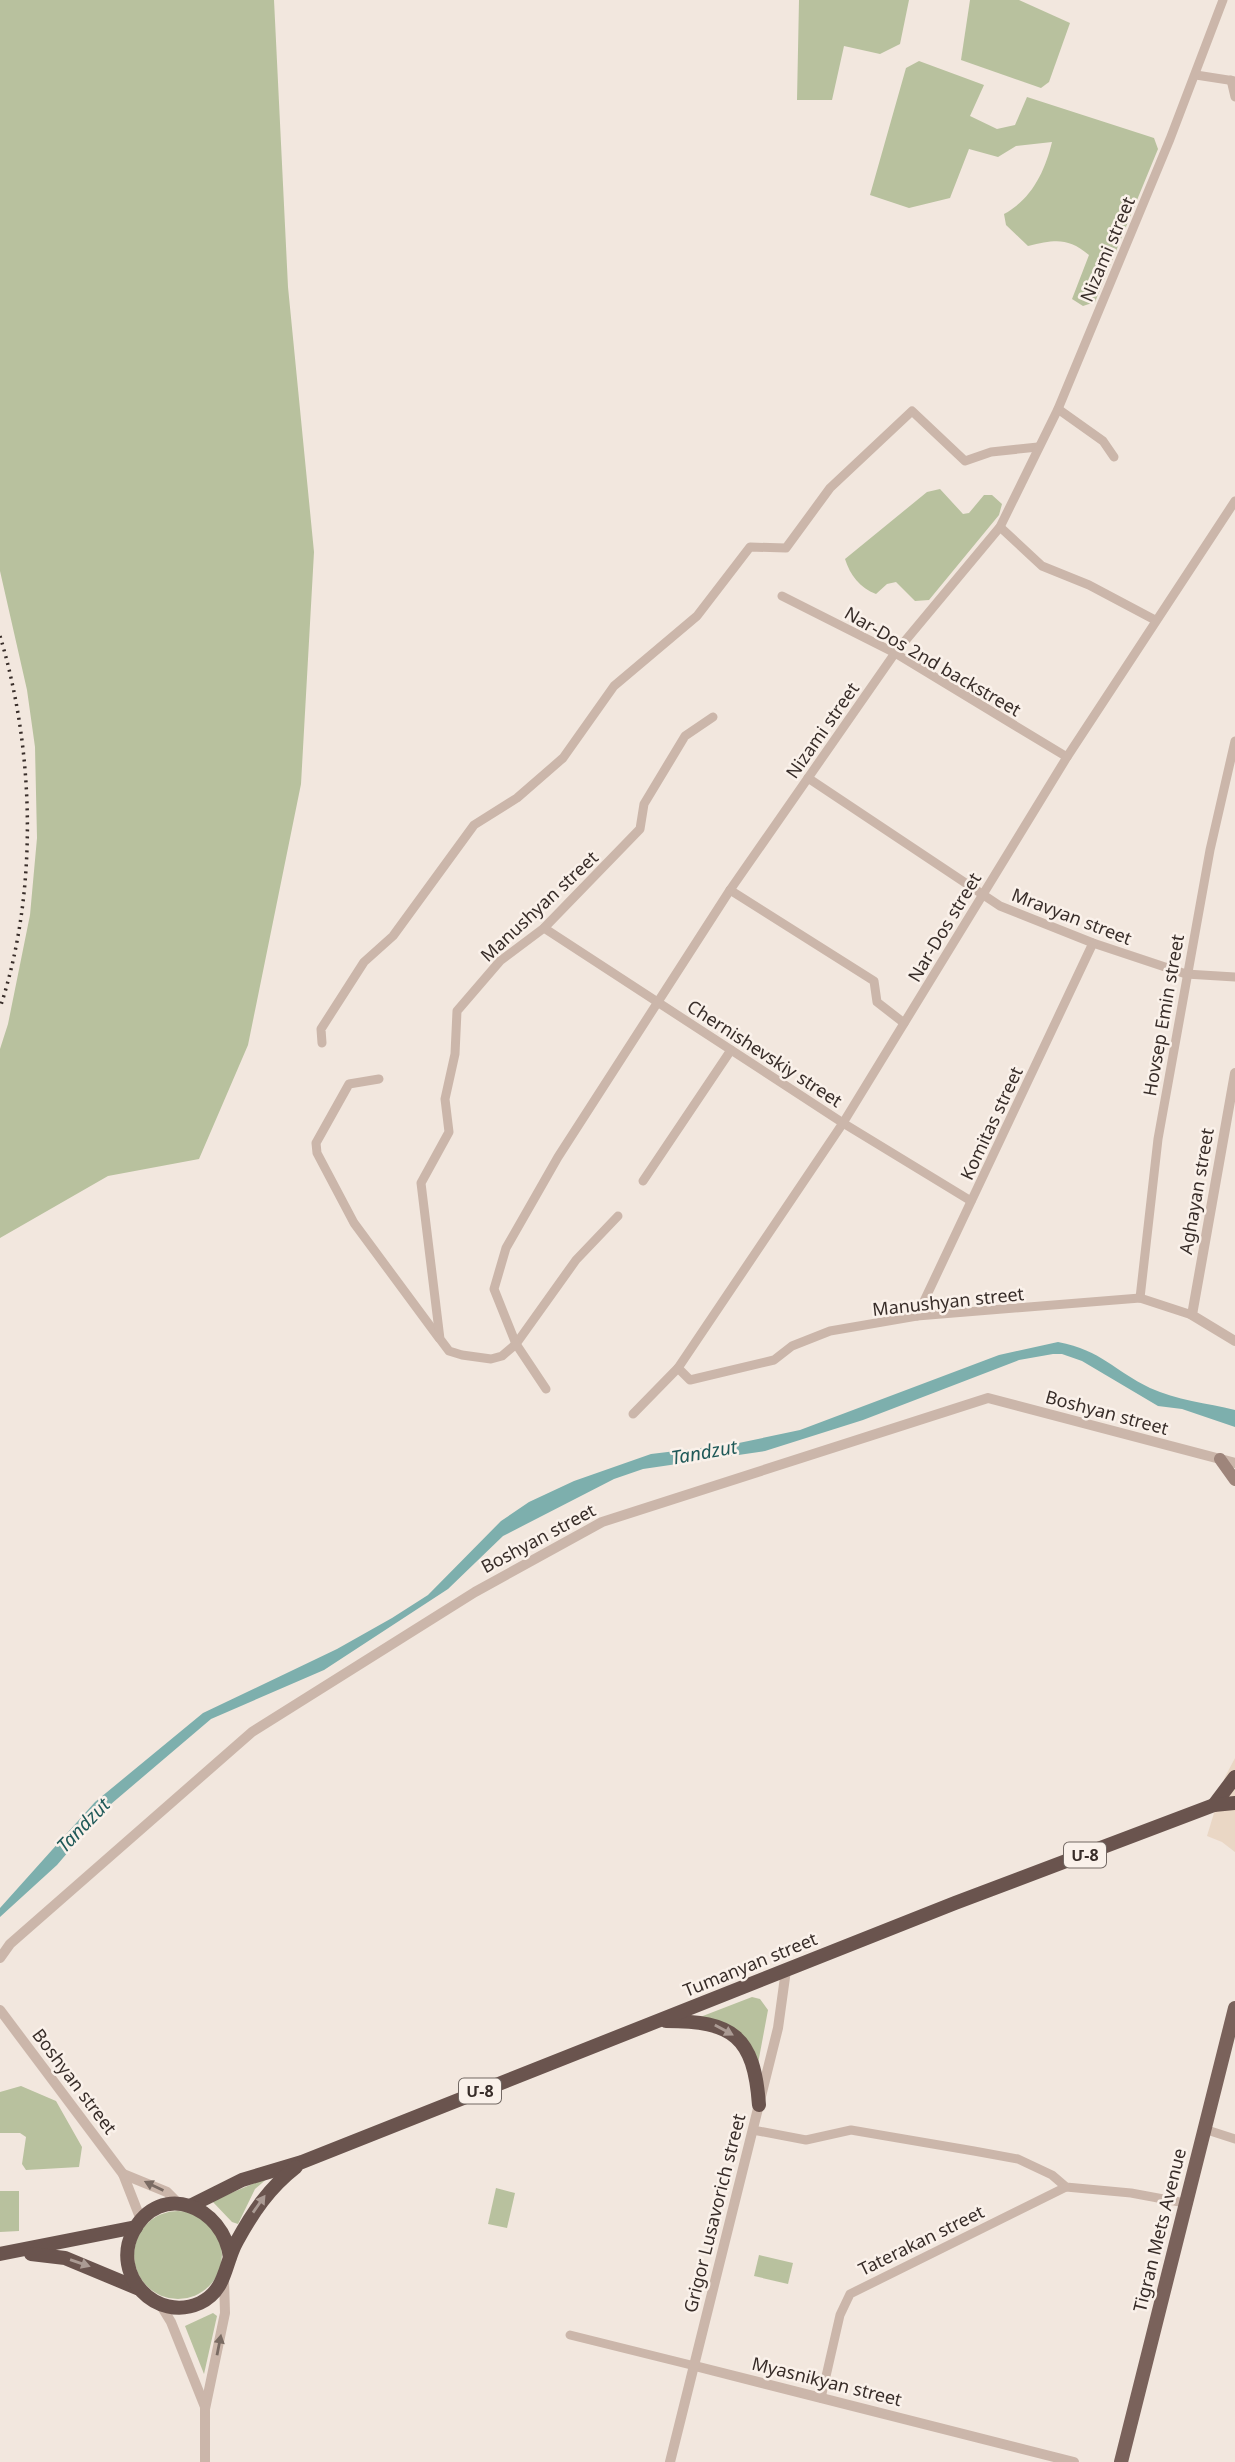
<svg xmlns="http://www.w3.org/2000/svg" width="1235" height="2462" font-family="'Noto Sans','Noto Sans Armenian',sans-serif">
  <style>
    .green { fill: #b8c19e }
    .plaza { fill: #ead7c5 }
    .water { fill: #7dafad }
    .lines { fill: none; stroke-linecap: round; stroke-linejoin: round }
    .minor { stroke: #cbb6aa; stroke-width: 9 }
    .tertiary { stroke: #cbb6aa; stroke-width: 10 }
    .secondary { stroke: #9e857b; stroke-width: 12 }
    .primary { stroke: #7a625b; stroke-width: 14 }
    .trunk { stroke: #6a544e; stroke-width: 14 }
    .rail { stroke: #382d29; stroke-width: 3.5; stroke-dasharray: 2 5; stroke-linecap: butt }
    .oneway { fill: #ab9b94 }
    .oneway2 { fill: #7a6b63 }
    .labels { text-anchor: middle; dominant-baseline: central; stroke-width: 5; stroke-linejoin: round; paint-order: stroke }
    .shield { fill: #faf1ea; stroke: #726863; stroke-width: 2 }
    .shield-label { font-size: 16px; font-weight: bold; fill: #382d29 }
    .street-label { font-size: 18px; fill: #382d29; stroke: #faf1ea }
    .water-label { font-size: 19px; font-style: italic; fill: #1f5958; stroke: #faf1ea }
  </style>
  <rect width="100%" height="100%" fill="#f2e7de"/>
  <g class="green">
    <polygon points="0,0 274,0 288,287 314,552 301,784 248,1045 199,1159 108,1176 0,1238 0,1049 8,1024 30,915 37,838 35,747 27,690 0,571"/>
    <polygon points="799,0 909,0 900,44 880,54 844,46 832,100 797,100"/>
    <polygon points="970,0 1019,0 1070,23 1049,82 1041,88 961,60"/>
    <path d="M919,61l65,24 -14,31 27,13 18,-4 12,-28 127,41 4,11 -63,153 -12,4 -11,-7 17,-44c-22,-18 -34,-15 -61,-9l-22,-21 -2,-11c28,-15 41,-43 48,-72l-36,4 -18,11 -29,-8 -19,49 -41,10 -39,-13 36,-127z"/>
    <path d="M940,489l23,25 6,-1 15,-18h8l10,9 -3,11 -70,85 -14,1 -19,-19 -9,2 -11,10c-16,-6 -26,-19 -31,-35l82,-67z"/>
    <polygon points="752,1997 760,1999 768,2010 757,2069 749,2048 695,2019"/>
    <polygon points="21,2086 56,2101 82,2147 79,2167 26,2170 22,2164 26,2137 20,2133 0,2133 0,2092"/>
    <polygon points="269,2177 255,2189 238,2224 232,2222 212,2201"/>
    <polygon points="496,2188 515,2193 507,2228 488,2224"/>
    <polygon points="0,2191 19,2191 19,2231 0,2232"/>
    <circle cx="178" cy="2255" r="44"/>
    <polygon points="759,2255 793,2263 788,2284 754,2276"/>
    <polygon points="213,2313 217,2316 204,2374 185,2326"/>
  </g>
  <polygon class="plaza" points="1235,1758 1235,1852 1222,1842 1207,1836 1225,1777"/>
  <path class="water" d="M1058,1342c45,9 55,28 92,46 26,12 57,15 85,22v17l-53,-18 -24,-3 -76,-45 -20,-7h-9l-34,6 -156,60 -98,31 -122,18 -29,10 -111,57 -55,53 -124,81 -113,49 -107,91 -47,55 -57,52v-9l95,-106 108,-89 134,-64 55,-31 36,-23 73,-74 28,-19 45,-21 77,-27 83,-10 66,-14 199,-75z"/>
  <g class="lines">
    <g class="minor">
      <polyline points="1196,75 1235,81"/>
      <polyline points="1231,80 1235,97"/>
      <polyline points="1058,409 1103,441 1114,457"/>
      <polyline points="1000,527 1042,566 1089,585 1155,620"/>
      <polyline points="782,596 895,653 1067,757"/>
      <polyline points="808,778 1000,906 1093,943 1186,974 1235,977"/>
      <polyline points="730,890 874,981 877,1002 904,1023"/>
      <polyline points="544,928 843,1123 971,1201"/>
      <polyline points="322,1043 321,1029 364,962 393,936 474,825 517,798 563,758 614,686 697,616 750,547 786,548 830,488 912,411 965,461 991,452 1038,447"/>
      <polyline points="379,1079 349,1084 316,1143 317,1153 354,1223 439,1338"/>
      <polyline points="643,1181 731,1050"/>
      <polyline points="618,1216 576,1260 516,1344 502,1356 491,1359 462,1355 449,1351 440,1339 421,1183 449,1132 445,1099 455,1054 457,1011 500,961 544,928 640,829 644,804 685,736 713,717"/>
      <polyline points="1140,1298 1158,1139 1210,850 1235,741"/>
      <polyline points="917,1316 1093,943"/>
      <polyline points="678,1368 690,1380 774,1360 792,1346 830,1331 917,1316 1140,1298 1192,1315"/>
      <polyline points="546,1389 516,1344 494,1289 506,1248 558,1157 730,890 895,653 1000,527 1058,409 1170,139 1223,0"/>
      <polyline points="633,1414 678,1368 843,1123 1067,757 1235,501"/>
      <polyline points="1204,2129 1235,2139"/>
      <polyline points="753,2130 806,2140 851,2130 974,2151 1018,2159 1052,2175 1066,2187 1131,2193 1185,2203"/>
      <polyline points="570,2335 695,2366"/>
      <polyline points="821,2398 840,2315 850,2294 1066,2187"/>
    </g>
    <g class="tertiary">
      <polyline points="1235,1073 1192,1315 1235,1341"/>
      <polyline points="0,1958 10,1944 252,1732 475,1592 602,1522 988,1398 1235,1463"/>
      <polyline points="0,2010 123,2174 141,2220"/>
      <polyline points="123,2174 167,2192 180,2205"/>
      <polyline points="160,2304 171,2322 205,2407"/>
      <polyline points="695,2366 1074,2462"/>
      <polyline points="205,2462 205,2409 225,2313 224,2280"/>
      <polyline points="670,2462 778,2028 786,1970"/>
    </g>
    <polyline class="secondary" points="1220,1459 1235,1480"/>
    <polyline class="primary" points="1121,2462 1235,2008"/>
    <g class="trunk">
      <polyline points="1214,1805 1235,1777"/>
      <path d="M666,2021c67,0 88,15 93,84"/>
      <polyline points="190,2206 242,2180 302,2162 955,1903 1214,1805 1235,1803"/>
      <polyline points="0,2254 136,2227"/>
      <polyline points="31,2254 65,2258 137,2288"/>
      <path d="M230,2258c-6,-52 -70,-78 -97,-26 -22,43 23,91 67,71 27,-13 24,-39 37,-62 16,-29 32,-53 59,-74"/>
    </g>
    <path class="rail" d="M0,636c35,116 38,257 0,372"/>
  </g>
  <defs><path id="oneway-solid" d="M-6-.8H1V-3.2L6.5 0L1 3.2V.8H-6Z" transform="scale(1.75)"/></defs>
  <g class="oneway">
    <use href="#oneway-solid" transform="translate(724 2030) rotate(29)"/>
    <use href="#oneway-solid" transform="translate(259 2204) rotate(-55)"/>
    <use href="#oneway-solid" transform="translate(80 2263) rotate(19)"/>
  </g>
  <g class="oneway2">
    <use href="#oneway-solid" transform="translate(154 2186) rotate(-154)"/>
    <use href="#oneway-solid" transform="translate(219 2345) rotate(-79)"/>
  </g>
  <g class="labels">
    <g class="shield">
      <rect x="1064" y="1842.5" width="42" height="25" rx="5"/>
      <rect x="459" y="2078.5" width="42" height="25" rx="5"/>
    </g>
    <g class="shield-label">
      <text x="1085" y="1855">Մ-8</text>
      <text x="480" y="2091">Մ-8</text>
    </g>
    <g class="street-label">
      <text transform="translate(1107 249) rotate(-67)">Nizami street</text>
      <text transform="translate(933 661) rotate(30)">Nar-Dos 2nd backstreet</text>
      <text transform="translate(822 730) rotate(-55)">Nizami street</text>
      <text transform="translate(539 906) rotate(-43)">Manushyan street</text>
      <text transform="translate(1072 916) rotate(21)">Mravyan street</text>
      <text transform="translate(944 927) rotate(-59)">Nar-Dos street</text>
      <text transform="translate(1163 1015) rotate(-80)">Hovsep Emin street</text>
      <text transform="translate(765 1053) rotate(33)">Chernishevskiy street</text>
      <text transform="translate(991 1123) rotate(-65)">Komitas street</text>
      <text transform="translate(1196 1191) rotate(-80)">Aghayan street</text>
      <text transform="translate(948 1301) rotate(-6)">Manushyan street</text>
      <text transform="translate(1107 1412) rotate(15)">Boshyan street</text>
      <text transform="translate(538 1538) rotate(-28)">Boshyan street</text>
      <text transform="translate(750 1964) rotate(-22)">Tumanyan street</text>
      <text transform="translate(75 2081) rotate(53)">Boshyan street</text>
      <text transform="translate(714 2213) rotate(-76)">Grigor Lusavorich street</text>
      <text transform="translate(1159 2230) rotate(-76)">Tigran Mets Avenue</text>
      <text transform="translate(921 2240) rotate(-26)">Taterakan street</text>
      <text transform="translate(827 2381) rotate(14)">Myasnikyan street</text>
    </g>
    <g class="water-label">
      <text transform="translate(704 1452) rotate(-10)">Tandzut</text>
      <text transform="translate(83 1825) rotate(-46)">Tandzut</text>
    </g>
  </g>
</svg>
